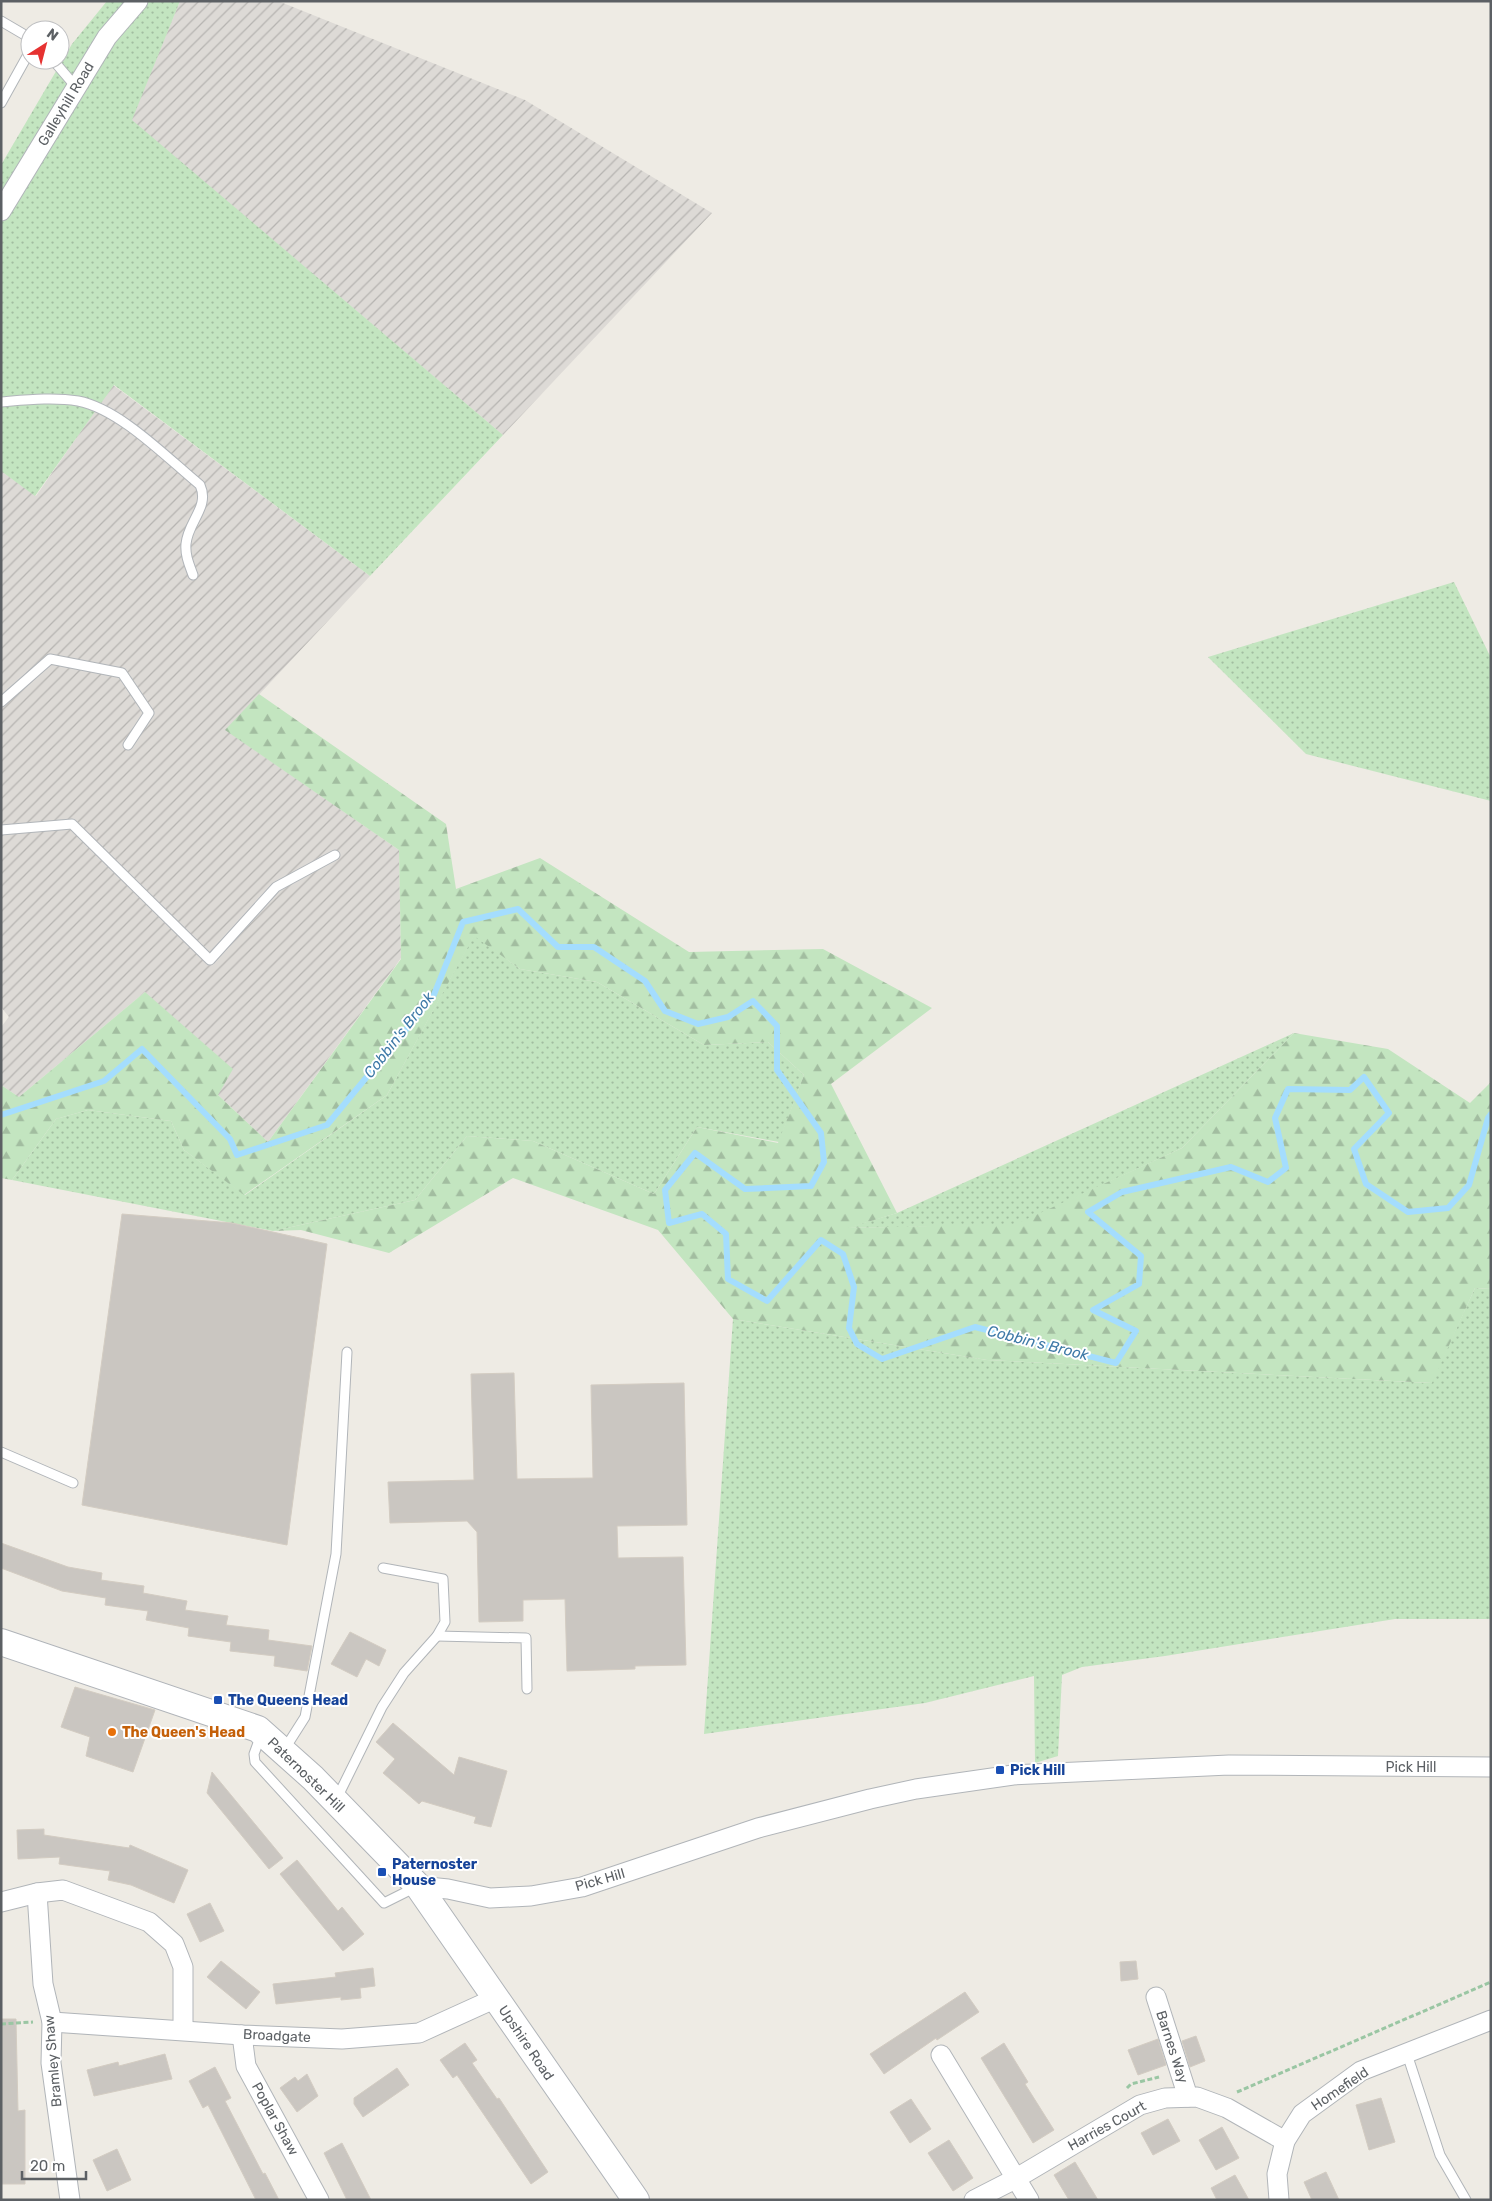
<svg xmlns="http://www.w3.org/2000/svg" width="1492" height="2201" font-family="Rubik,sans-serif">
  <style>
    .industrial { fill: url(#industrial-furrows) }
    .grass { fill: url(#grass-dots) }
    .forest { fill: url(#forest-firs) }
    .lines { fill: none; stroke-linecap: round; stroke-linejoin: round }
    .stream { stroke: #a4ddfe; stroke-width: 6 }
    .building { fill: #cac6c1; stroke: #d3ccc2 }
    .lane-casing { stroke: #b1b5b9; stroke-width: 11 }
    .street-casing { stroke: #b1b5b9; stroke-width: 21 }
    .secondary-casing { stroke: #b0b4b9; stroke-width: 28 }
    .path { stroke: #9ac6a3; stroke-width: 3; stroke-dasharray: 5 2.5; stroke-linecap: butt }
    .lane { stroke: #fff; stroke-width: 9 }
    .street { stroke: #fff; stroke-width: 19 }
    .secondary { stroke: #fff; stroke-width: 26 }
    .transit-dot { fill: #1a4fb4; stroke: #fff; stroke-width: 2 }
    .food-dot { fill: #e8710a; stroke: #fff; stroke-width: 2 }
    .labels { text-anchor: middle; dominant-baseline: central; stroke-width: 4; stroke-linejoin: round; paint-order: stroke }
    .street-label { font-size: 14px; fill: #5c6064; stroke: #fff }
    .transit-label { font-size: 14px; font-weight: bold; fill: #164399; stroke: #fff; text-anchor: start }
    .food-label { font-size: 14px; font-weight: bold; fill: #c56008; stroke: #fff; text-anchor: start }
    .water-label { font-size: 15px; font-style: italic; fill: #3e79a7; stroke: #fff }
  </style>
  <defs>
    <pattern id="industrial-furrows" width="10" height="10" patternUnits="userSpaceOnUse" patternTransform="scale(1.25)"><rect width="10" height="10" fill="#dddad6"/><path d="M-1 1l2-2M0 10L10 0M9 11l2-2" fill="none" stroke="#b6b4b1"/></pattern>
    <pattern id="grass-dots" width="8" height="8" patternUnits="userSpaceOnUse" patternTransform="scale(1.25)"><rect width="8" height="8" fill="#c3e5c0"/><path d="M2 2h.1M6 6h.1" fill="none" stroke="#a2bda0" stroke-width="1.8" stroke-linecap="round"/></pattern>
    <pattern id="forest-firs" width="22" height="20" patternUnits="userSpaceOnUse" patternTransform="scale(1.25)"><rect width="22" height="20" fill="#c3e5c0"/><path d="M5 1l3.5 6h-7zM16 11l3.5 6h-7z" fill="#a2bda0"/></pattern>
  </defs>
  <rect width="100%" height="100%" fill="#eeebe4"/>
  <g class="industrial">
    <polygon points="180,1 278,1 525,100 712,213 503,435 131,120"/>
    <polygon points="113,385 370,576 226,730 399,850 401,958 268,1142 218,1095 145,992 19,1097 1,1085 1,1027 9,1017 1,1007 1,471 36,496"/>
  </g>
  <g class="grass">
    <polygon points="107,1 180,1 132,120 503,435 370,576 114,385 35,496 1,471 1,165 72,44"/>
    <polygon points="1454,582 1491,658 1491,801 1306,754 1208,657"/>
    <polygon points="474,935 520,969 597,982 704,1045 768,1042 804,1075 779,1142 697,1127 654,1194 533,1141 467,1136 415,1200 273,1231 12,1180 56,1119 88,1110 171,1121 184,1150 245,1195 387,1095"/>
    <polygon points="1294,1033 1182,1148 1016,1225 846,1228 897,1213"/>
    <polygon points="1475,1288 1491,1289 1491,1619 1395,1619 1165,1656 1082,1667 1062,1675 1058,1756 1035,1763 1034,1676 925,1703 704,1734 733,1319 987,1360 1431,1383"/>
  </g>
  <polygon class="forest" points="259,694 446,824 456,889 540,858 689,952 823,949 932,1008 831,1084 897,1213 848,1228 1016,1224 1182,1148 1294,1033 1388,1049 1470,1103 1491,1082 1491,1289 1475,1288 1432,1383 987,1360 733,1319 658,1230 513,1178 389,1253 301,1230 273,1231 415,1200 467,1136 533,1141 654,1194 697,1127 778,1143 804,1075 768,1042 704,1045 597,982 520,969 474,936 387,1095 244,1195 184,1150 171,1121 88,1110 56,1119 12,1180 1,1178 1,1085 19,1097 145,992 233,1069 218,1095 268,1142 401,959 399,850 225,730"/>
  <g class="lines">
    <polyline class="stream" points="1,1115 104,1081 142,1049 230,1139 237,1155 327,1125 433,997 463,922 518,909 558,947 594,947 645,981 665,1011 698,1024 728,1017 753,1001 777,1026 777,1070 821,1133 824,1162 811,1186 745,1189 695,1153 665,1190 669,1223 702,1214 726,1234 728,1279 767,1301 821,1240 843,1254 854,1287 849,1328 857,1344 882,1359 975,1327 1116,1363 1136,1331 1093,1310 1139,1284 1141,1256 1088,1212 1122,1192 1231,1167 1268,1182 1286,1168 1275,1118 1288,1089 1350,1090 1364,1077 1389,1113 1354,1149 1366,1184 1408,1212 1448,1208 1469,1185 1488,1118 1491,1114"/>
  </g>
  <g class="building">
    <polygon points="122,1214 232,1223 327,1244 287,1545 82,1505"/>
    <polygon points="514,1373 517,1479 593,1478 591,1385 684,1383 687,1525 617,1526 618,1558 683,1557 686,1665 635,1666 635,1669 567,1671 565,1599 523,1600 523,1621 479,1622 477,1532 467,1521 390,1523 388,1482 474,1480 471,1374"/>
    <polygon points="1,1543 68,1567 102,1573 101,1580 144,1586 143,1593 187,1601 185,1610 228,1616 226,1625 269,1630 268,1640 312,1646 307,1671 274,1666 275,1656 230,1651 231,1642 188,1636 189,1628 146,1620 148,1611 105,1605 106,1598 62,1591 1,1568"/>
    <polygon points="350,1632 386,1650 379,1666 366,1659 357,1677 331,1664"/>
    <polygon points="75,1687 155,1710 133,1772 86,1756 90,1737 61,1727"/>
    <polygon points="393,1723 454,1775 459,1757 507,1771 491,1827 474,1823 476,1817 422,1801 419,1804 383,1773 395,1759 376,1742"/>
    <polygon points="212,1772 283,1858 269,1869 207,1793"/>
    <polygon points="44,1829 44,1835 129,1848 130,1845 188,1870 174,1903 131,1885 108,1880 110,1871 59,1864 60,1857 18,1859 17,1830"/>
    <polygon points="297,1860 338,1911 342,1907 364,1934 343,1951 280,1874"/>
    <polygon points="210,1903 224,1931 200,1942 187,1914"/>
    <polygon points="221,1961 260,1992 246,2009 207,1977"/>
    <polygon points="1136,1961 1138,1979 1121,1981 1120,1962"/>
    <polygon points="373,1968 375,1986 360,1988 361,1998 341,2000 341,1997 276,2004 273,1984 336,1977 335,1973"/>
    <polygon points="965,1992 979,2012 937,2040 936,2038 884,2074 870,2054"/>
    <polygon points="1,2019 16,2019 18,2111 25,2110 25,2184 1,2184"/>
    <polygon points="1196,2036 1205,2061 1190,2067 1182,2041"/>
    <polygon points="1158,2039 1166,2065 1138,2075 1128,2050"/>
    <polygon points="465,2043 477,2060 472,2063 497,2099 499,2098 548,2172 531,2184 457,2075 453,2078 440,2060"/>
    <polygon points="1004,2043 1028,2082 1025,2084 1054,2130 1033,2143 981,2058"/>
    <polygon points="165,2054 172,2079 94,2096 87,2070 118,2062 119,2066"/>
    <polygon points="215,2067 231,2098 225,2101 263,2174 265,2173 279,2200 256,2200 208,2105 203,2108 189,2081"/>
    <polygon points="397,2068 409,2085 363,2117 354,2104 354,2098"/>
    <polygon points="307,2074 318,2096 297,2112 280,2088 295,2077 298,2081"/>
    <polygon points="1381,2098 1395,2142 1369,2150 1356,2105"/>
    <polygon points="911,2099 931,2129 910,2143 890,2112"/>
    <polygon points="1168,2119 1180,2141 1153,2155 1141,2133"/>
    <polygon points="1222,2127 1239,2158 1216,2170 1199,2140"/>
    <polygon points="949,2140 973,2178 953,2191 928,2153"/>
    <polygon points="342,2143 371,2200 347,2200 324,2153"/>
    <polygon points="117,2149 131,2180 107,2191 93,2160"/>
    <polygon points="1075,2162 1098,2200 1069,2200 1054,2175"/>
    <polygon points="1326,2172 1339,2200 1312,2200 1304,2182"/>
    <polygon points="1235,2175 1249,2200 1217,2200 1211,2188"/>
  </g>
  <g class="lines">
    <g class="lane-casing">
      <g id="lane">
        <polyline points="1,21 30,38"/>
        <polyline points="53,60 76,87"/>
        <polyline points="1,103 30,51"/>
        <path d="M1,402c25,-2 52,-5 77,-1 42,8 89,57 122,84 10,22 -12,36 -14,59 -1,11 3,20 7,31"/>
        <polyline points="1,702 50,659 122,673 149,713 128,745"/>
        <polyline points="1,830 72,824 210,960 276,887 335,855"/>
        <polyline points="1,1452 73,1483"/>
        <polyline points="437,1636 526,1638 527,1689"/>
        <polyline points="261,1735 254,1754 255,1762 384,1903 416,1887"/>
        <polyline points="284,1750 305,1717 336,1554 347,1352"/>
        <polyline points="337,1798 382,1707 404,1673 437,1636 445,1622 443,1579 383,1568"/>
        <polyline points="1407,2054 1440,2155 1466,2200"/>
      </g>
    </g>
    <g class="street-casing">
      <g id="street">
        <polyline points="1,211 107,37 138,1"/>
        <polyline points="418,1886 448,1889 490,1898 531,1896 582,1887 758,1828 870,1799 916,1789 1013,1775 1229,1765 1491,1767"/>
        <polyline points="37,1893 43,1984 52,2022 51,2063 70,2200"/>
        <polyline points="1,1902 37,1893 63,1890 149,1922 174,1944 183,1967 183,2030"/>
        <polyline points="1156,1997 1188,2097"/>
        <polyline points="52,2022 242,2035 342,2039 419,2033 496,1998"/>
        <polyline points="242,2035 246,2066 319,2200"/>
        <polyline points="941,2055 1029,2200"/>
        <polyline points="974,2200 1015,2179 1140,2105 1165,2098 1197,2097 1227,2108 1285,2141"/>
        <polyline points="1279,2200 1277,2174 1285,2141 1302,2114 1361,2071 1491,2020"/>
      </g>
    </g>
    <g class="secondary-casing">
      <polyline id="secondary" points="1,1642 258,1729 313,1778 418,1886 636,2200"/>
    </g>
    <g class="path">
      <polyline points="1,2024 33,2022"/>
      <polyline points="1127,2088 1131,2084 1159,2077"/>
      <polyline points="1237,2092 1491,1982"/>
    </g>
    <use href="#lane" class="lane"/>
    <use href="#street" class="street"/>
    <use href="#secondary" class="secondary"/>
  </g>
  <g class="transit-dot">
    <rect x="213" y="1695" width="10" height="10" rx="2.5"/>
    <rect x="995" y="1765" width="10" height="10" rx="2.5"/>
    <rect x="377" y="1867" width="10" height="10" rx="2.5"/>
  </g>
  <circle class="food-dot" cx="112" cy="1732" r="5"/>
  <g class="labels">
    <g class="street-label">
      <text transform="translate(66 104) rotate(-59)">Galleyhill Road</text>
      <text x="1411" y="1767">Pick Hill</text>
      <text transform="translate(306 1775) rotate(44)">Paternoster Hill</text>
      <text transform="translate(600 1880) rotate(-16)">Pick Hill</text>
      <text transform="translate(277 2036) rotate(3)">Broadgate</text>
      <text transform="translate(526 2043) rotate(56)">Upshire Road</text>
      <text transform="translate(1172 2047) rotate(72)">Barnes Way</text>
      <text transform="translate(53 2061) rotate(-95)">Bramley Shaw</text>
      <text transform="translate(1340 2089) rotate(-34)">Homefield</text>
      <text transform="translate(275 2119) rotate(61)">Poplar Shaw</text>
      <text transform="translate(1107 2126) rotate(-29)">Harries Court</text>
    </g>
    <g class="transit-label">
      <text x="228" y="1700">The Queens Head</text>
      <text x="1010" y="1770">Pick Hill</text>
      <text x="392" y="1864">Paternoster<tspan x="392" dy="16">House</tspan></text>
    </g>
    <g class="food-label">
      <text x="122" y="1732">The Queen's Head</text>
    </g>
    <g class="water-label">
      <text transform="translate(399 1035) rotate(-52)">Cobbin's Brook</text>
      <text transform="translate(1038 1343) rotate(14)">Cobbin's Brook</text>
    </g>
  </g>
  <rect width="1492" height="2201" fill="none" stroke="#5c6064" stroke-width="5"/>
  <g transform="translate(45 45) rotate(36)"><circle r="24" fill="#ffffff" stroke="#bebfc1"/>
  <path d="M0-4L9 19L0 12L-9 19Z" fill="#e63231"/>
  <text y="-8" font-size="14" font-weight="bold" text-anchor="middle" fill="#5c6064">N</text>
  </g>
  <path d="M22 2171v8h64v-8" fill="none" stroke="#5c6064" stroke-width="2.5"/>
  <text x="30" y="2171" font-size="15" fill="#5c6064" stroke="#ffffff" stroke-width="4" paint-order="stroke">20 m</text>
</svg>
